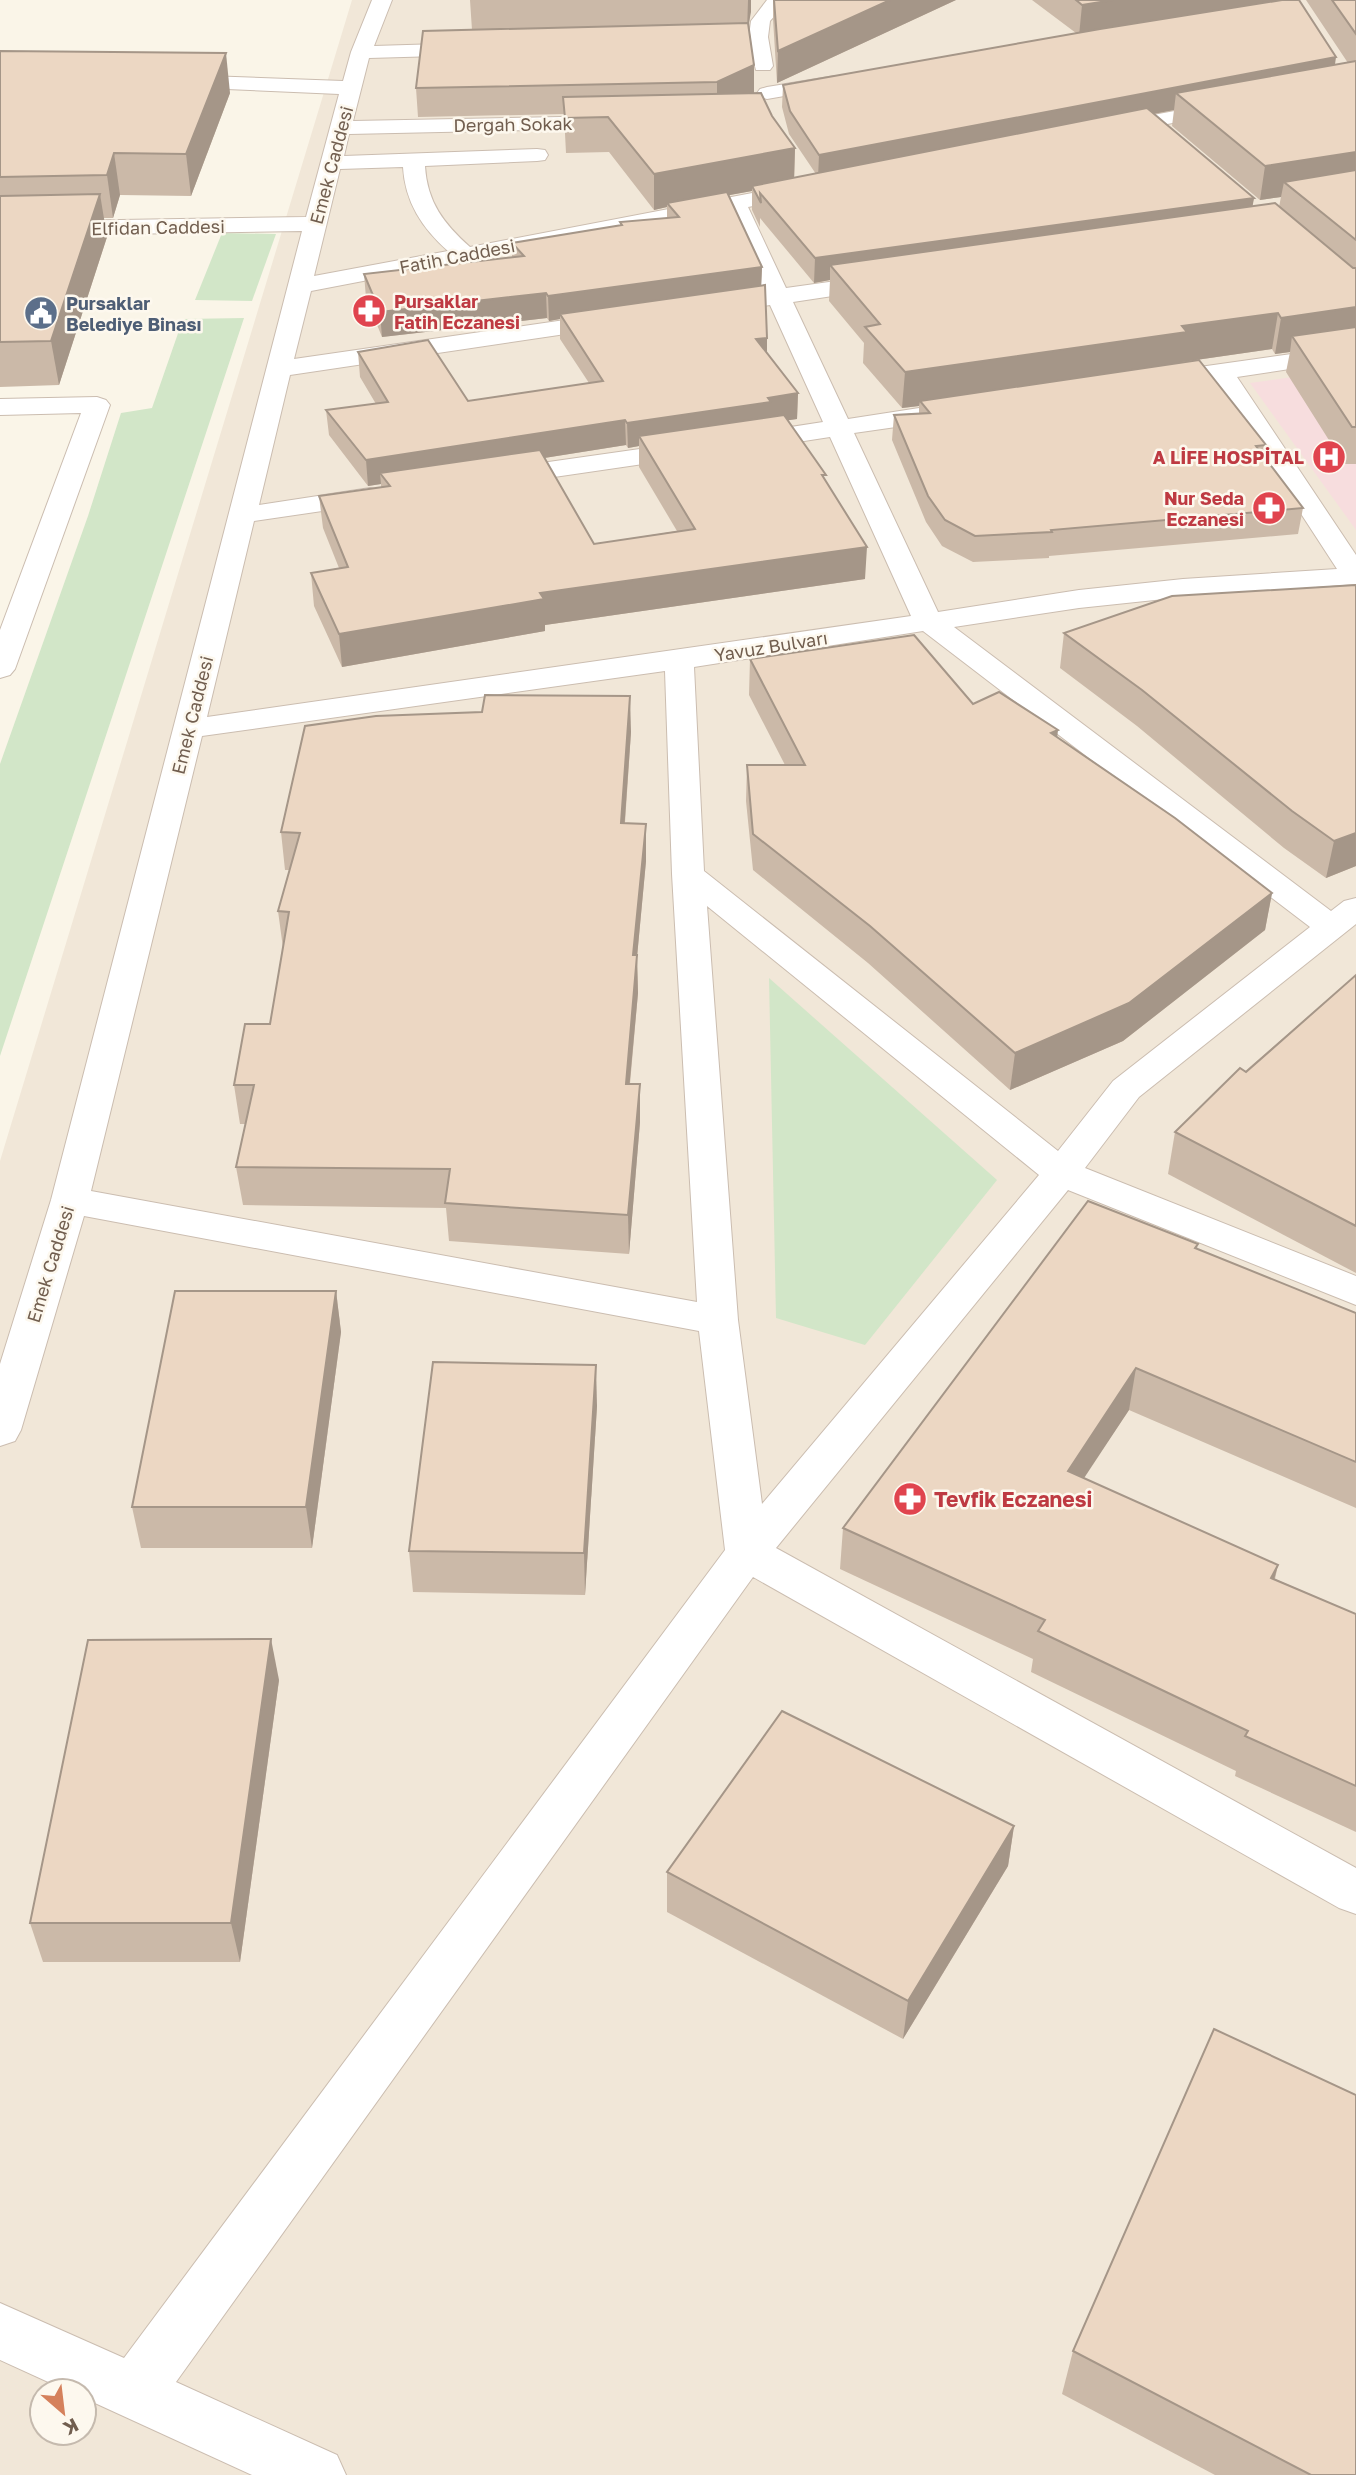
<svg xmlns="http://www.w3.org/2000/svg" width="1356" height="2475" font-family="'Golos Text',sans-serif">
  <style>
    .residential { fill: #f1e7d8; fill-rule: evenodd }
    .medical { fill: #f7ddde }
    .green { fill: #d2e6c8 }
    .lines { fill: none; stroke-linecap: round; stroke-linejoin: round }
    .minor-casing { stroke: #cbbdb0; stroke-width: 2 }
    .minor { fill: #fff; fill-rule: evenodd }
    .wall { fill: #cbb9a8; fill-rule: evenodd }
    .shaded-wall { fill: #a59688 }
    .building { fill: #ecd7c3; stroke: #a59688; stroke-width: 2 }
    .labels { text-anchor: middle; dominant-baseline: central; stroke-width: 5; stroke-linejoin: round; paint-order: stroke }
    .far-street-label { font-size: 18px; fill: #715e4f; stroke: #fdf8ee }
    .far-health-label { font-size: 18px; font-weight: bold; fill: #be3a42; stroke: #fdf8ee; text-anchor: end }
    .far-service-label { font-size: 18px; font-weight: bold; fill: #4e5e75; stroke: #fdf8ee; text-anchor: start }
    .health-label { font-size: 21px; font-weight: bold; fill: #be3a42; stroke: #fdf8ee; text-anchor: start }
  </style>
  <rect width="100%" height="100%" fill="#faf5e8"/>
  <path class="residential" d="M352,0h1004v2475h-1356v-1314zM42,2391h42v42h-42z"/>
  <polygon class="medical" points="1356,368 1356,530 1250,383"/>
  <g class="green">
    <polygon points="222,233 276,234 252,301 195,300"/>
    <polygon points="244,318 0,1056 0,764 88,516 121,413 152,408 183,319"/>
    <polygon points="769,978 997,1180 865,1345 776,1318"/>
  </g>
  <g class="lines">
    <g class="minor-casing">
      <g id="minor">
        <path d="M372,0h20l-18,46 99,-3 7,2 3,4 -3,4 -7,2 -104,3 -16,63 264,-5 7,2 4,4 -4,4 -7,2 -268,6 -5,22 193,-7 8,1 3,5 -3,5 -8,1 -112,5c2,36 19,58 45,81l334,-64 8,2 3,5 -3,5 -64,12 38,81 93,-13 8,2 4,5 -4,5 -8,2 -86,13 55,117 97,-15 9,3 4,5 -4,5 -9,3 -91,13 84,179 141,-22 104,-11 154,-10 -123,-189 -57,9 -9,-3 -4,-5 4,-5 9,-3 199,-28v14l-119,18 119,178v29l-173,13 -104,11 -125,19 377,284 13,-10 12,-3v26l-217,173 -54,71 271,108v29l-288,-115 -292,358 580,320v46l-17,-6 -586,-331 -577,805 161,73 9,20h-94l-168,-77v-7h-16l-68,-31v-57l124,55 601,-808 -26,-219 -615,-115 -63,214 -6,11 -15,5v-82l51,-164 251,-969 -302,5v-14l306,-5 33,-123 -160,-7 -7,-2 -3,-4 3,-4 7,-2 164,6 8,-29zM403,167c2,35 19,61 45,84l-134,25 26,-107zM728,211l36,81 -58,9 -4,5 4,5 8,2 56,-8 53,117 -78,12 -9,2 -4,6 4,6 9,2 85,-13 81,179 -704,101 47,-196 116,-17 10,-2 3,-6 -3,-6 -10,-2 -111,17 31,-130 323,-48 9,-2 3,-5 -3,-5 -9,-2 -319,46 17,-68zM923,631l387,296 -197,154 -55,70 -354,-280 -10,-204zM665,671l7,203 25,428 -606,-111 111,-455zM707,906l332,269 -277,329 -24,-184z"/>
        <polygon points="767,0 789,0 770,21 768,37 773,66 770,70 756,70 750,48 698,49 691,47 688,43 691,39 698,37 749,36 751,21"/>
        <polygon points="835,76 842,78 845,82 842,86 767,99 760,97 757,93 760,89 767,87"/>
        <polygon points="1223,102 1230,104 1233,108 1230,112 1110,135 1103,133 1099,129 1103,125 1110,123"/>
        <polygon points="97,397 106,400 110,405 15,669 10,675 0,678 0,630 81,413 0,415 0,399"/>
        <polygon points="689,442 698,444 702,450 698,456 499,485 490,483 486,477 490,471 499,469"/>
      </g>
    </g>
    <use href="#minor" class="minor"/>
  </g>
  <g class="wall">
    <path d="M470,0h281l-2,25 5,40v28l18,23 23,32 -1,30 22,-4 -27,-40 -7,-27 1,-22 293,-52 -44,-33h267l36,65 13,-2 -42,-63h50v464h-12l-58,-92 4,-20 -15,2 -3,-5 -90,13v1l84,82 -2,11 39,52 -5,26 -249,22v2l-76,4 -31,-16 -16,-24 -34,-82 2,-25 25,-2v-7l-17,2 -39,-45 1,-20 -35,-42 1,-21 -16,3 -54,-65v9l-8,-17v-19l-23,4 33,72 -1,19 6,52v15l31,40 -1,26 -9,1 38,62 39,97 -320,46v6l-203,36 -28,-61 -3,-33 28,-5 -16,-40 -4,-32 62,-9v-3l-13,2 -39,-51 -3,-25 50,-6 -16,-27 -2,-25 110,49 121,-18 -29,-44v-20l-11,2 -2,-3 -165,19 -16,-39 -2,-24 148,-17v-14l108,-18v-3l47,-4v-11l-13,3 -45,-58 -43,1 -2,-39 -146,3 -2,-29 56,-58zM1174,110l-2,16 88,74 21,-3 -2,10 -27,-1 2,-8 -101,-84zM626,445l2,3 11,-2v21l38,64 -83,13 -50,-86z"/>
    <polygon points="773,0 956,0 777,83 773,19"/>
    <polygon points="0,51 230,93 191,196 120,195 113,218 104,218 107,237 59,385 0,387"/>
    <polygon points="1356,585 1356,866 1326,878 1284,848 1137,726 1060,668 1064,633"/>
    <polygon points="750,659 973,704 1057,737 1272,893 1265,930 1123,1041 1010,1090 868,963 753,870 746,801 747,765 785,765 749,695"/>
    <polygon points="631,732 625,823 646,824 646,861 637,957 638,993 630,1084 640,1122 629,1254 449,1241 446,1208 243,1205 236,1167 246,1124 240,1124 234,1085 270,1024 283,948 278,911 290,870 285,870 281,832"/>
    <polygon points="1356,975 1356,1273 1168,1174 1175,1132"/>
    <polygon points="1198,1244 1197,1249 1356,1313 1356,1508 1129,1410 1083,1478 1278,1565 1275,1579 1356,1614 1356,1832 1235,1776 1236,1771 1031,1672 1033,1659 840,1569 843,1528"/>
    <polygon points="336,1291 341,1332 312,1548 141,1548 132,1507"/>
    <polygon points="597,1406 585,1595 413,1592 409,1551"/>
    <polygon points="279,1680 240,1962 43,1962 30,1923"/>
    <polygon points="1014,1826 1008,1866 903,2039 667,1912 667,1872"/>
    <polygon points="1073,2351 1356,2475 1215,2475 1062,2394"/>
  </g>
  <g class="shaded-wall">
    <polygon points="748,0 751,0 751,12 747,33"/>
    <polygon points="890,0 956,0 777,83 778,51"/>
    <polygon points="1113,0 1284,0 1079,36 1082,5"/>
    <polygon points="226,53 230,93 191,196 186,154"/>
    <polygon points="1336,57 1333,79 1176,93 1174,110 818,178 819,155"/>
    <polygon points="754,65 754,94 717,111 717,82"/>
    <polygon points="795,148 794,183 752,186 752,191 670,206 667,203 667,207 654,210 654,174"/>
    <polygon points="1356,152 1356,184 1284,182 1281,197 1260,200 1265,166"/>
    <polygon points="114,153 120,195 113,218 107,175"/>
    <polygon points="100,194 107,237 59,385 51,341"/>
    <polygon points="1254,198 1250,221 830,265 830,280 814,283 815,258"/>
    <polygon points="762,267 761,291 560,314 560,319 549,321 548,296"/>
    <polygon points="546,293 547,318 382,337 380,312"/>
    <polygon points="1356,307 1356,340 1292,336 1290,352 1275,354 1281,318"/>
    <polygon points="1278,313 1272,349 1182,362 1181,368 920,401 919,406 902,408 905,372 1182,326"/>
    <polygon points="767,338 767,363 756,339"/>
    <polygon points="798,393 797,419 770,423 639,436 639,446 628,448 627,423"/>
    <polygon points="625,420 626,445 388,483 380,473 381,484 368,486 366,460"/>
    <polygon points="867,547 865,579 545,625 545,631 342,667 339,634 540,593"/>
    <polygon points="630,696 631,732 622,860 621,823"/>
    <polygon points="1058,730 1054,766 1051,733"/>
    <polygon points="646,824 646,861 637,957 638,993 626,1122 626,1084 633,955"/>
    <polygon points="1356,833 1356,866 1326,878 1334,841"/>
    <polygon points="1272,893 1265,930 1123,1041 1010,1090 1015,1053"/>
    <polygon points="640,1084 640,1122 629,1254 628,1215"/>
    <polygon points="336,1291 341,1332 312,1548 306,1507"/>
    <polygon points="596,1365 597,1406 585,1595 584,1553"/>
    <polygon points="1136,1368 1129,1410 1061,1513 1068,1471"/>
    <polygon points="1278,1565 1267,1606 1271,1578"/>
    <polygon points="271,1639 279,1680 240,1962 231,1923"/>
    <polygon points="1014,1826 1008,1866 903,2039 908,2001"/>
  </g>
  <g class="building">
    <polygon points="774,0 890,0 778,51"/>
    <polygon points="1076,0 1113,0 1082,5"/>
    <polygon points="1282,0 1299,0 1336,57 819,155 790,111 783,85 1100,29"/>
    <polygon points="1332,0 1356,0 1356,34"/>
    <polygon points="748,23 754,65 717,82 416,88 423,31"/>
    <polygon points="0,51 226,53 186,154 114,153 107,175 0,177"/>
    <polygon points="1356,61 1356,152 1265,166 1176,93"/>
    <polygon points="761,93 772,116 795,148 654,174 608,117 565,118 563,97"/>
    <polygon points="1147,108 1254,198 815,258 760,193 761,203 752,186"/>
    <polygon points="1356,170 1356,240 1284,182"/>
    <polygon points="727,192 762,267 548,296 546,293 380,312 364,274 524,256 512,243 622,225 620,222 679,217 667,203"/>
    <polygon points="100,194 51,341 0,342 0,196"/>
    <polygon points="1275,203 1353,268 1356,268 1356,307 1281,318 1278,313 1182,326 1187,332 905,372 865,327 880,324 830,265"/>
    <polygon points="765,285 767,338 756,339 798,393 768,398 771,402 627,423 625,420 366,460 326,410 388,402 358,352 428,340 468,401 603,381 560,314"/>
    <polygon points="1356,327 1356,427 1352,427 1292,336"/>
    <polygon points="1199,360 1266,445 1256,446 1303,508 1051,530 1052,532 975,536 945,520 928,496 894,415 930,413 920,401"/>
    <polygon points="784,415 826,475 822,475 867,547 540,593 544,599 339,634 311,573 348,567 319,496 390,486 380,473 540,450 594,544 695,529 639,436"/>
    <polygon points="1356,585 1356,833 1334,841 1292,811 1142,690 1064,633 1172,596"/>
    <polygon points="914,635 973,704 999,692 1058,730 1051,733 1175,818 1272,893 1129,1003 1015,1053 870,926 753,834 747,765 805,765 750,659"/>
    <polygon points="485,695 630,696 621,823 646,824 633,955 637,955 626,1084 640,1084 628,1215 445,1203 450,1169 236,1167 254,1085 234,1085 245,1024 270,1024 289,912 278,911 300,833 281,832 305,726 376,716 482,712"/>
    <polygon points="1356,975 1356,1226 1175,1132 1240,1068 1246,1072"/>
    <polygon points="1088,1201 1198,1244 1195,1248 1356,1313 1356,1462 1136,1368 1068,1471 1278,1565 1271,1578 1356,1614 1356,1786 1245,1736 1248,1731 1038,1631 1045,1620 843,1528"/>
    <polygon points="175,1291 336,1291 306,1507 132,1507"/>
    <polygon points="433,1362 596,1365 584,1553 409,1551"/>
    <polygon points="271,1639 231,1923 30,1923 88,1640"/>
    <polygon points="782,1711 1014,1826 908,2001 667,1872"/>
    <polygon points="1214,2029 1356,2095 1356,2475 1311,2475 1073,2351"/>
  </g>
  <defs>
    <g id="pharmacy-disc" transform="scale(1.75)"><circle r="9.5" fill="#e0444e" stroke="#fdf8ee"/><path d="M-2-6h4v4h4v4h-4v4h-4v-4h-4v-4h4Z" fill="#fff"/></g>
    <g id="civic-disc" transform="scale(1.75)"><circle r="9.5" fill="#5c6f8a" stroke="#fdf8ee"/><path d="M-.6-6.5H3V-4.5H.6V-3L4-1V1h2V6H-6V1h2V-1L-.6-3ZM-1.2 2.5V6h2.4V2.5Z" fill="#fff"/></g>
    <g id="hospital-disc" transform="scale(1.75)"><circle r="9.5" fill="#e0444e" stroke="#fdf8ee"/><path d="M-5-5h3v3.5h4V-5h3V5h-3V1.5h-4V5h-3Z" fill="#fff"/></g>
  </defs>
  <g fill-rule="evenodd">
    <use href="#pharmacy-disc" x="369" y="311"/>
    <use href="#civic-disc" x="41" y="313"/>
    <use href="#hospital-disc" x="1329" y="457"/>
    <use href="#pharmacy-disc" x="1269" y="508"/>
    <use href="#pharmacy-disc" x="910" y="1499"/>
  </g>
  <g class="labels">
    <g class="far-street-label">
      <text transform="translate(513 124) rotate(-1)">Dergah Sokak</text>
      <text transform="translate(331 165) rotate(-75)">Emek Caddesi</text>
      <text transform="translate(158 227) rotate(-1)">Elfidan Caddesi</text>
      <text transform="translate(457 256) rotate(-11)">Fatih Caddesi</text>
      <text transform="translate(771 646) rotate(-9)">Yavuz Bulvarı</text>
      <text transform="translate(192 715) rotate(-76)">Emek Caddesi</text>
      <text transform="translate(50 1264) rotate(-73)">Emek Caddesi</text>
    </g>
    <g class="far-health-label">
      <text x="394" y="301" text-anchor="start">Pursaklar<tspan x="394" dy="21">Fatih Eczanesi</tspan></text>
      <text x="1304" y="457">A LİFE HOSPİTAL</text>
      <text x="1244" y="498">Nur Seda<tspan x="1244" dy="21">Eczanesi</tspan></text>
    </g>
    <g class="far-service-label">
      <text x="66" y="303">Pursaklar<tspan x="66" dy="21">Belediye Binası</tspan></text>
    </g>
    <g class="health-label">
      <text x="934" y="1499">Tevfik Eczanesi</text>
    </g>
  </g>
  <g transform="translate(63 2412) rotate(152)"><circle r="33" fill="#fdf8ee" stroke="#c5baae" stroke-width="2"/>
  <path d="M0-5L12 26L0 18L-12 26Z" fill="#d5815c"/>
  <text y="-10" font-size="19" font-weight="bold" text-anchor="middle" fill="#715e4f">K</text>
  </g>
</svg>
